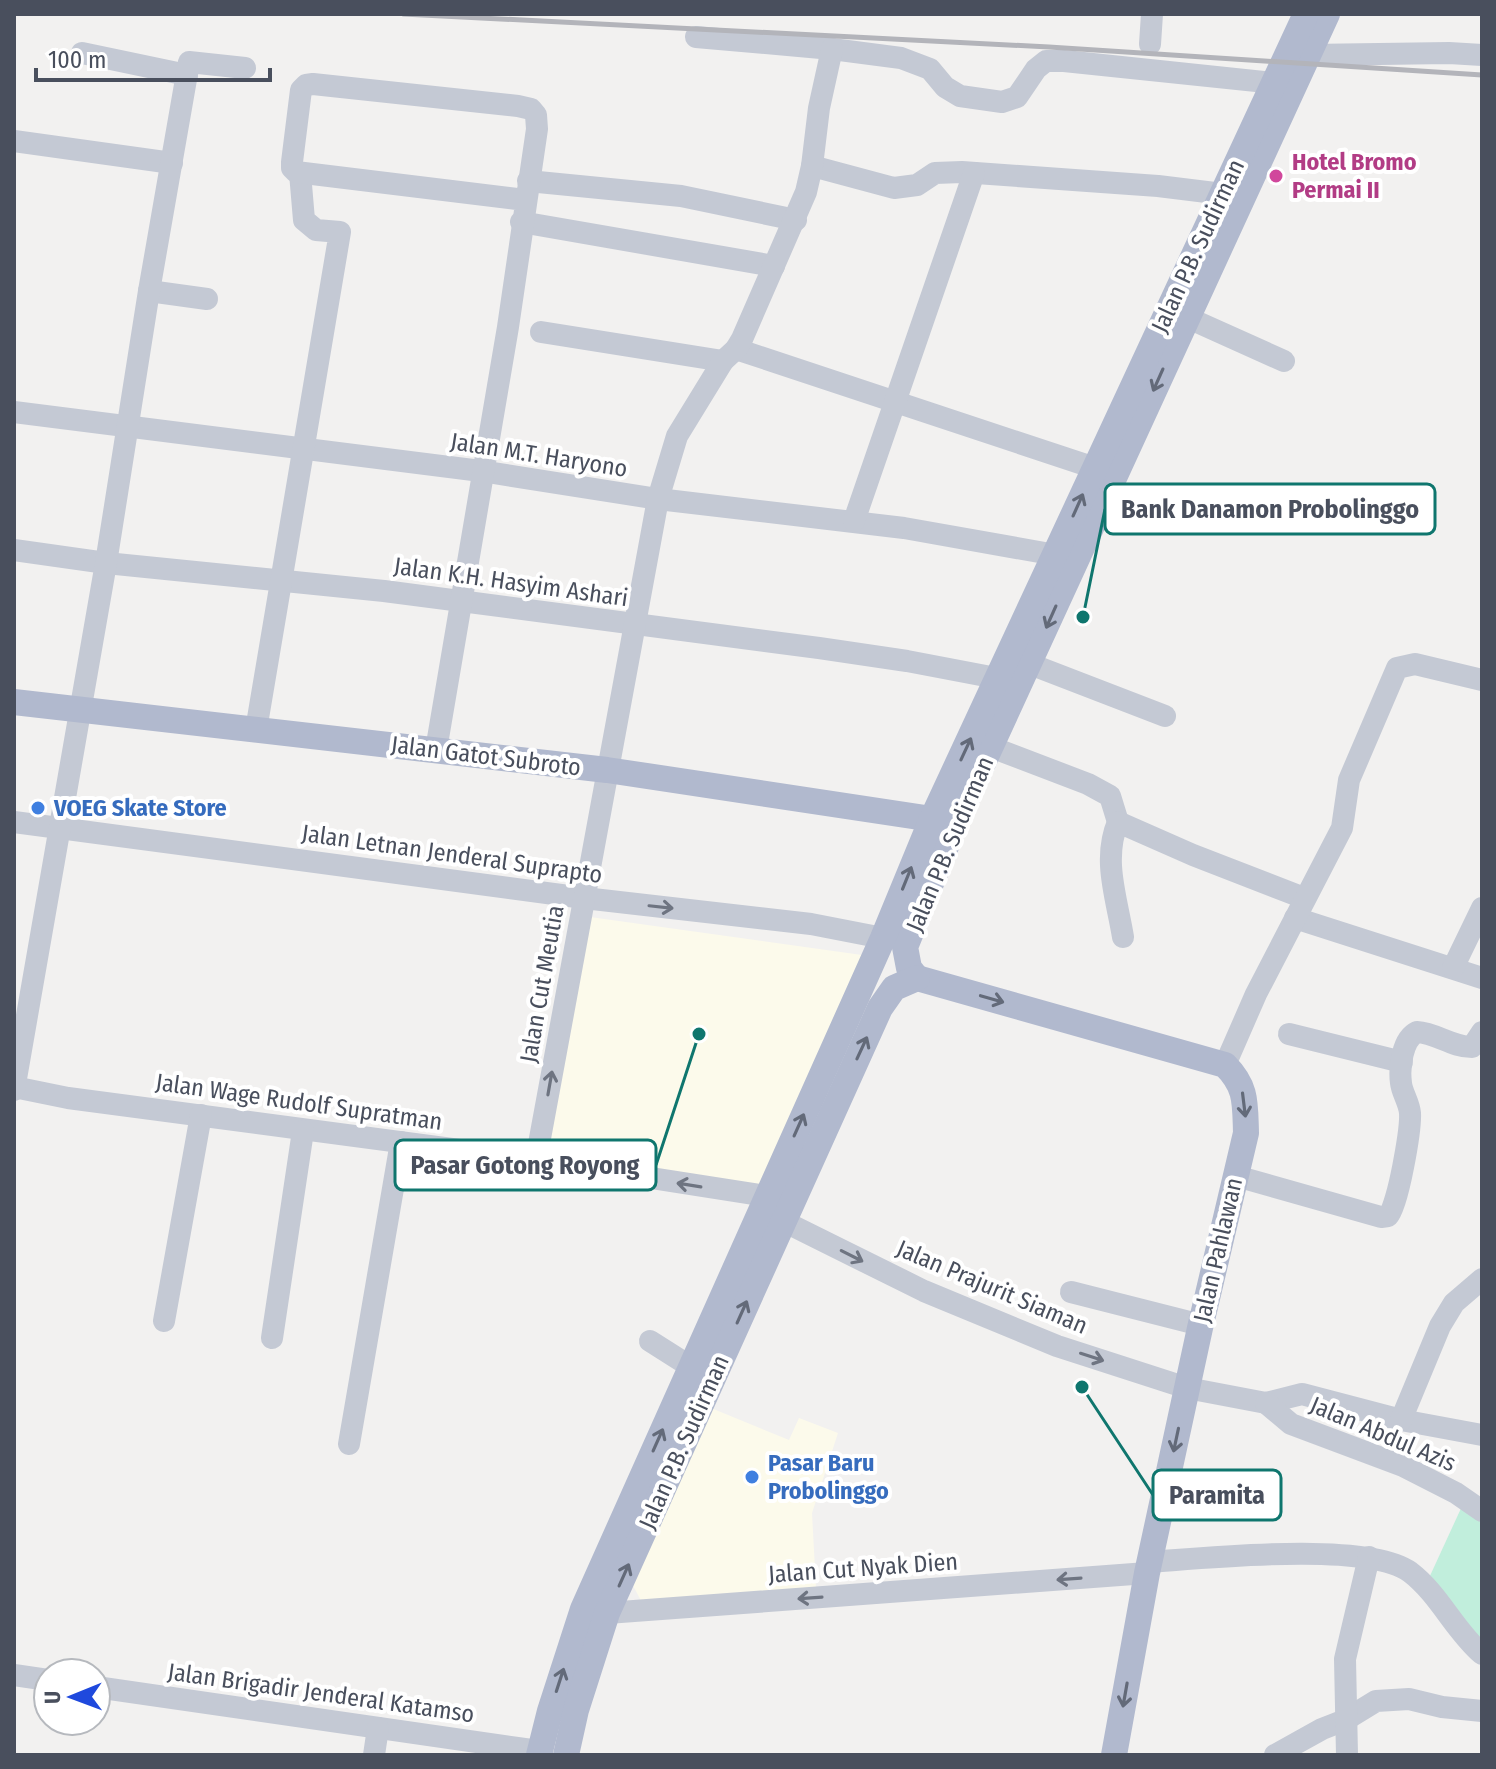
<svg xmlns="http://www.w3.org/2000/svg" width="1496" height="1769" font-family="'Fira Sans Condensed',sans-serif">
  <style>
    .commercial { fill: #fcfaeb }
    .green { fill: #c1eedc }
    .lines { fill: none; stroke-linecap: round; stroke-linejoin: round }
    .minor { stroke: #c4c9d4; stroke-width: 22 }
    .major { stroke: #b1b9ce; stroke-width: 26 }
    .rail { stroke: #b3b4ba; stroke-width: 5 }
    .oneway { stroke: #636a79 }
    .oneway2 { stroke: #6e7481 }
    .hotel-dot { fill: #d1479c; stroke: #fff; stroke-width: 3 }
    .shop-dot { fill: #3f7fe0; stroke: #fff; stroke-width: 3 }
    .labels { text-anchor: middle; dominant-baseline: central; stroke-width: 8; stroke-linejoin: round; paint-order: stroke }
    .hotel-label { font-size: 24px; font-weight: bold; fill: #b23c85; stroke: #fff; text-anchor: start }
    .street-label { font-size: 24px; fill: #494f5d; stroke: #fff }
    .shop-label { font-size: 24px; font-weight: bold; fill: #366cbe; stroke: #fff; text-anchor: start }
    .leader { fill: none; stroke: #0f766e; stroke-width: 3 }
    .callout-dot { fill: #0f766e; stroke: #fff; stroke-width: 3 }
    .callout { fill: #fff; stroke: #0f766e; stroke-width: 3 }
    .callout-label { font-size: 26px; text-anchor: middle; font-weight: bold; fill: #494f5d }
  </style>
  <rect width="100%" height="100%" fill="#f2f1f0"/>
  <g class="commercial">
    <polygon points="590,917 862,955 760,1185 548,1151"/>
    <polygon points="711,1408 789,1440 799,1418 838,1433 812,1513 816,1588 644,1606 631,1582"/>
  </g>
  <polygon class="green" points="1463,1504 1482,1519 1482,1643 1429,1578"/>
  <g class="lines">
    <g class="minor">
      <polyline points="696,37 832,49 901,58 930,69 945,87 960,96 1002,102 1017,97 1036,69 1046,61 1064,61 1274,83"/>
      <polyline points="1150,44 1152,14"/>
      <polyline points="82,53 187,75"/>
      <polyline points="1308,55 1449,53 1482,55"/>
      <polyline points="14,141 172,163"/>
      <polyline points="812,166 894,188 917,185 935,173 962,172 1158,186 1223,194"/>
      <polyline points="528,181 681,196 796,220"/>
      <polyline points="521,222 774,266"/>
      <polyline points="149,291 207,299"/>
      <polyline points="1186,317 1284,361"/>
      <polyline points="541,332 723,361"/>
      <polyline points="736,349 1095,468"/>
      <polyline points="14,412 481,471 658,499 904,528 1056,555"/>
      <polyline points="854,521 974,173"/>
      <polyline points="14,550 106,563 384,591 819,648 907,661 1012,681"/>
      <polyline points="1030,664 1165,716"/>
      <polyline points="256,730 340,232 316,230 304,220 300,173"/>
      <polyline points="991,747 1088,784 1110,796 1118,822"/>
      <polyline points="436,750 508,327 537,129 536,115 531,109 518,106 313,84 306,85 301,90 292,162 292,168 296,172 525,200"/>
      <polyline points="14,822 584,898 811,924 883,938"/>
      <polyline points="1295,918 1482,978"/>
      <path d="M1123,937c-6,-38 -21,-78 -5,-115l75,33 111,43"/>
      <polyline points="1453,968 1482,908"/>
      <polyline points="1289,1034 1402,1062"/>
      <polyline points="1225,1065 1256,994 1342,828 1349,780 1397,668 1415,664 1482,680"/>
      <polyline points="14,1087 68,1098 536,1160 766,1196"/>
      <polyline points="14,1090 106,563 149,291 189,62 245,68"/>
      <polyline points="536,1160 658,499 677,436 723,361 736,349 742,339 806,192 812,166 819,108 832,49"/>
      <path d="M1236,1176l145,41 7,-1c10,-10 23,-87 22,-103 -1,-11 -8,-20 -9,-30 -2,-15 1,-44 16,-51 19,1 35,15 55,15l10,-15"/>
      <polyline points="783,1221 924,1291 1057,1346 1187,1388 1266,1403 1302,1394 1401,1420 1482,1435"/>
      <polyline points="1071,1292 1201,1325"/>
      <polyline points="164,1321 201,1115"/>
      <polyline points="272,1338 303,1131"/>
      <polyline points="650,1341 691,1367"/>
      <polyline points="1266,1403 1291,1424 1403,1466 1456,1493 1482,1511"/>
      <polyline points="1401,1420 1440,1326 1454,1303 1482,1279"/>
      <polyline points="349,1444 401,1142"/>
      <path d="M1150,1562c57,-4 217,-21 260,10 30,23 44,58 72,82"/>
      <polyline points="594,1610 607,1613 1147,1573"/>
      <polyline points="14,1675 48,1680"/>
      <polyline points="96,1687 539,1751"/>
      <polyline points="374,1755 378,1728"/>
      <polyline points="1275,1755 1322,1729 1345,1720 1376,1701 1409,1699 1442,1707 1482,1711"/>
      <polyline points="1347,1755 1345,1659 1369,1557"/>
    </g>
    <g class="major">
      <polyline points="14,702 607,770 932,819"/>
      <polyline points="917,978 909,968 905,947 955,824 1327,14"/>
      <path d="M917,978l308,87c22,22 20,38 21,68l-46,195 -53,245 -33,182"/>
      <polyline points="539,1755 550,1711 583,1609 883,938 932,819 1306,14"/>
      <polyline points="566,1755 576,1710 607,1613 880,1008 894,988 917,978"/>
    </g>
    <polyline class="rail" points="403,14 1049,47 1482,75"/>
  </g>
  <defs><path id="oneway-shaft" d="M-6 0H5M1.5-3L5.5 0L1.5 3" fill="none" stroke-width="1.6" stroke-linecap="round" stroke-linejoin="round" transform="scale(2)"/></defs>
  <g class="oneway">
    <use href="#oneway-shaft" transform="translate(1158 380) rotate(114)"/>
    <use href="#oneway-shaft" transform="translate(1078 505) rotate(-66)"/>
    <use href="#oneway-shaft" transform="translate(1051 617) rotate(114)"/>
    <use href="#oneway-shaft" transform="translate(966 749) rotate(-65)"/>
    <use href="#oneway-shaft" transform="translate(907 878) rotate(-68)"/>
    <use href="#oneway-shaft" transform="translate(992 999) rotate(16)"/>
    <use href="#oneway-shaft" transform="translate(862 1048) rotate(-65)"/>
    <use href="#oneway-shaft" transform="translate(1244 1105) rotate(83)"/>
    <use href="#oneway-shaft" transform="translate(799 1125) rotate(-66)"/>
    <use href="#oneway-shaft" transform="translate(742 1312) rotate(-66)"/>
    <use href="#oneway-shaft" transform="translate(658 1440) rotate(-66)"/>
    <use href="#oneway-shaft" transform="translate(1176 1440) rotate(102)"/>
    <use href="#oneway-shaft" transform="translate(624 1575) rotate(-66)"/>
    <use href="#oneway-shaft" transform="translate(560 1680) rotate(-72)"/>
    <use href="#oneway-shaft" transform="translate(1125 1695) rotate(100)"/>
  </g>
  <g class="oneway2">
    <use href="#oneway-shaft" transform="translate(661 907) rotate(6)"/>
    <use href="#oneway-shaft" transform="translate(550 1083) rotate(-80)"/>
    <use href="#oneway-shaft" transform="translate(689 1185) rotate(-171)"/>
    <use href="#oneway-shaft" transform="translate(852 1256) rotate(27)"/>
    <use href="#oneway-shaft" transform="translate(1092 1357) rotate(18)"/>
    <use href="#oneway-shaft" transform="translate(1069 1579) rotate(176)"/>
    <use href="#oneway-shaft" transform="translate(810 1598) rotate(176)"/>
  </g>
  <circle class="hotel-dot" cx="1276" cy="176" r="8"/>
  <g class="shop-dot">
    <circle cx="38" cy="808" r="8"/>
    <circle cx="752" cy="1477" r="8"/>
  </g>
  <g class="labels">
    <g class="hotel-label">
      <text x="1292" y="162">Hotel Bromo<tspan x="1292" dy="28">Permai II</tspan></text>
    </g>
    <g class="street-label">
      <text transform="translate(1198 246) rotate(-65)">Jalan P.B. Sudirman</text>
      <text transform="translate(539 455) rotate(9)">Jalan M.T. Haryono</text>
      <text transform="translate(511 582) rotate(8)">Jalan K.H. Hasyim Ashari</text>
      <text transform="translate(486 756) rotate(7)">Jalan Gatot Subroto</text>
      <text transform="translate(950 844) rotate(-67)">Jalan P.B. Sudirman</text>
      <text transform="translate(452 854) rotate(8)">Jalan Letnan Jenderal Suprapto</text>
      <text transform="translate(542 984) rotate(-80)">Jalan Cut Meutia</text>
      <text transform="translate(299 1102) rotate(8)">Jalan Wage Rudolf Supratman</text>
      <text transform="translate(1218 1250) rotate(-77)">Jalan Pahlawan</text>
      <text transform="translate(992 1287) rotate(23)">Jalan Prajurit Siaman</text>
      <text transform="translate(1383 1434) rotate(23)">Jalan Abdul Azis</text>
      <text transform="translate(684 1442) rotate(-66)">Jalan P.B. Sudirman</text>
      <text transform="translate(863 1568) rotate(-4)">Jalan Cut Nyak Dien</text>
      <text transform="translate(321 1693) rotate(8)">Jalan Brigadir Jenderal Katamso</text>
    </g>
    <g class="shop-label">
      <text x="54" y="808">VOEG Skate Store</text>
      <text x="768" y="1463">Pasar Baru<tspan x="768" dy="28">Probolinggo</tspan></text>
    </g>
  </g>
  <path class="leader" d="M1083 617L1105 509M699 1034L656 1165M1082 1387L1153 1495"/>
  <g class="callout-dot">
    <circle cx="1083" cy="617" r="8"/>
    <circle cx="699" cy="1034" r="8"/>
    <circle cx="1082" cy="1387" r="8"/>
  </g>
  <g class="callout">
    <rect x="1105" y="484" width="330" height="50" rx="8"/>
    <rect x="395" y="1140" width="261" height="50" rx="8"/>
    <rect x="1153" y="1470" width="128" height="50" rx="8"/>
  </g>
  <g class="callout-label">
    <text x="1270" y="518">Bank Danamon Probolinggo</text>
    <text x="525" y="1174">Pasar Gotong Royong</text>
    <text x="1217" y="1504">Paramita</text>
  </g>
  <rect width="1496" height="1769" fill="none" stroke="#494f5d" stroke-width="32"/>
  <g transform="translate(72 1697) rotate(269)"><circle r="38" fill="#ffffff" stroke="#b6b9be" stroke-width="2"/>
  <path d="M0-6L14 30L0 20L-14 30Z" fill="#1f49dd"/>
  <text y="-12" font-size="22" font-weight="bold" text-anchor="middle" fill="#494f5d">U</text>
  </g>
  <path d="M36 68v12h234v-12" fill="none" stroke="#494f5d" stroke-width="4"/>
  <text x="48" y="68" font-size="24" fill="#494f5d" stroke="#ffffff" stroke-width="6" paint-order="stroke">100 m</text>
</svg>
